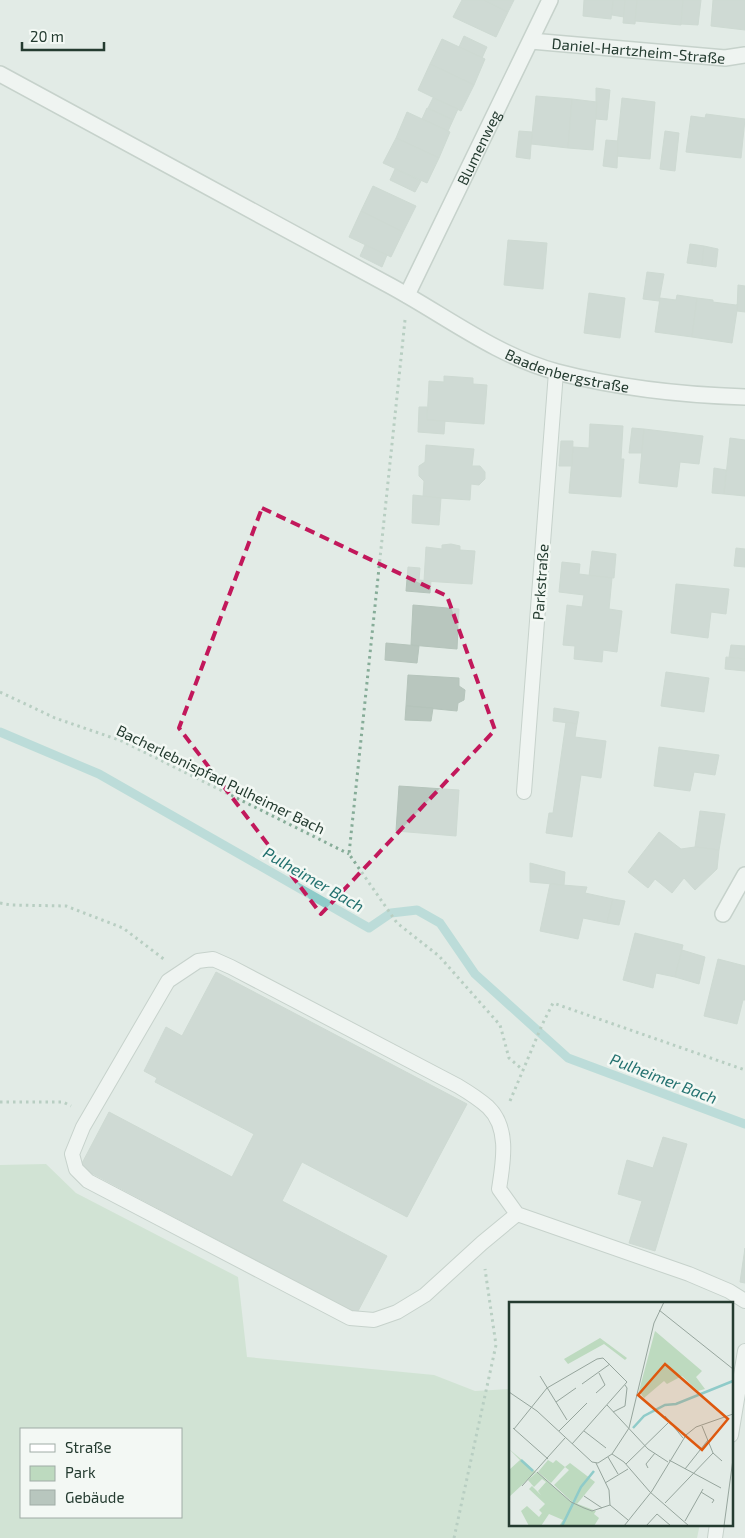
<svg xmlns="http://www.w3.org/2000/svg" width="745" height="1538" font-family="'Exo 2',sans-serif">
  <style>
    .green { fill: #bddabf; fill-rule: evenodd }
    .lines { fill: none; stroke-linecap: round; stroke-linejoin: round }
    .stream { stroke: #8fcbc9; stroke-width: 9 }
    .building { fill: #b8c6be; stroke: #b5c4bb }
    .lane-casing { stroke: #a5b3ac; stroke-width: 16 }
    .street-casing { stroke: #a5b3ac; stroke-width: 18 }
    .path { stroke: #86ac98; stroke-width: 3; stroke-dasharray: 2.5 4; stroke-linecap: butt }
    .lane { stroke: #fff; stroke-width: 14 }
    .street { stroke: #fff; stroke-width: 15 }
    .marked { fill: none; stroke: #c2185b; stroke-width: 4; stroke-dasharray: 10 6; stroke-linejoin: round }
    .labels { text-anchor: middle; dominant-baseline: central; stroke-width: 5; stroke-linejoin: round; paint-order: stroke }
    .street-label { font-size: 15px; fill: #243b30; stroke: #f3f8f4 }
    .water-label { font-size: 16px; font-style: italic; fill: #23716f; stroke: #f3f8f4 }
    .inset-river { fill: none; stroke: #8fcbc9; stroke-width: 2.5 }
    .inset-road { fill: none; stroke: #96a59d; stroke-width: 1 }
    .view { fill: #de580e; fill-opacity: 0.15; stroke: #de580e; stroke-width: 2.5 }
    .inset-edge { fill: none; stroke: #243b30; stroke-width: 2.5 }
  </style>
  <rect width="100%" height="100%" fill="#e2ebe6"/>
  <path class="green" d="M46,1164l30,29 162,84 9,80 187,18 41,16 35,-2v135h190l-3,14h-697v-373zM21,1429h160v88h-160z"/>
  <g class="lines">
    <polyline class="stream" points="0,732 99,774 369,928 391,913 417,910 440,923 475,974 568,1058 745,1124"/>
  </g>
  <g class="building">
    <polygon points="462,0 484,0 508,12 496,37 453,17"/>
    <polygon points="484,0 514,0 508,12"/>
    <polygon points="584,0 613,0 611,19 583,16"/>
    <polygon points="613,0 625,0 624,17 612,15"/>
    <polygon points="625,0 637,0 635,24 623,23"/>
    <polygon points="637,0 683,0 681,25 635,21"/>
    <polygon points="683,0 701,0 698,25 681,24"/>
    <polygon points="713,0 745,0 745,30 711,26"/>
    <polygon points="464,36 487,47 482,58 459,47"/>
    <polygon points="442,39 485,59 474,85 430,64"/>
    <polygon points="430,64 474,85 461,111 418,90"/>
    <polygon points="596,88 610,90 607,120 596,119"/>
    <polygon points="536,96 572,99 568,148 531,144"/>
    <polygon points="433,98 458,109 453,120 428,108"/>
    <polygon points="622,98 655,102 650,159 616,156"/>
    <polygon points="572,99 597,102 593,150 568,148"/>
    <polygon points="427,108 453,120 448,131 422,119"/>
    <polygon points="407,112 450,132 439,158 396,138"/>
    <polygon points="706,114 745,119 741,158 686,152 691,116 705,118"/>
    <polygon points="519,131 532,132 530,159 516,157"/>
    <polygon points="665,131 679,133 675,171 660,169"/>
    <polygon points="396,138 439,158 427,183 383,163"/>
    <polygon points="606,140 618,141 617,168 603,166"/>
    <polygon points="395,169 421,181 415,192 390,180"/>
    <polygon points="373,186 416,206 403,232 361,211"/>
    <polygon points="361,211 403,232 391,257 349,237"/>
    <polygon points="508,240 547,243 543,289 504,285"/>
    <polygon points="690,244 704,246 702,265 687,263"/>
    <polygon points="365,245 387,255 382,267 360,256"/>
    <polygon points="704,246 718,249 716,267 702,265"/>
    <polygon points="647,272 664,274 659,301 643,299"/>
    <polygon points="738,285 745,286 745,312 737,311"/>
    <polygon points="589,293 625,298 620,338 584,333"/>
    <polygon points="677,295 697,298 692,337 655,332 660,298 676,300"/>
    <polygon points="697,298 713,300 713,302 736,305 738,304 732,343 692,337"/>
    <polygon points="444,376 473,378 473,384 487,385 484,424 427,420 429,381 444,382"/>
    <polygon points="419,407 427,407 427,420 445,421 444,434 418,432"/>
    <polygon points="590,424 623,426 621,459 624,459 621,497 569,493 573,447 589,448"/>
    <polygon points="632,428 644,429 642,453 629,453"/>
    <polygon points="644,429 703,436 699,464 680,462 677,487 639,483"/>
    <polygon points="730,438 745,440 745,496 724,494"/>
    <polygon points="561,441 573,441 572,466 559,466"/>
    <polygon points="426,445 474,449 472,466 480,466 485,472 485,479 479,485 471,484 470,500 423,497 424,481 419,476 419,466 425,462"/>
    <polygon points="714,468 726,470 724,494 712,493"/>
    <polygon points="413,495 441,498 439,525 412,523"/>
    <polygon points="451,544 460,546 460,550 475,551 472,584 424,581 426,547 442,549 442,545"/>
    <polygon points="736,548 745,549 745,567 734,566"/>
    <polygon points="592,551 616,554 614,578 589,576"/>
    <polygon points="562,562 580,564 579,574 612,578 609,609 622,611 617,652 603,650 602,662 574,659 575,646 563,645 567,605 582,607 584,595 559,592"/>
    <polygon points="408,567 420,568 419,580 431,581 430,593 406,591"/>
    <polygon points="676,584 729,589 726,614 711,612 708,638 671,633"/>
    <polygon points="413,605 459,609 457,649 411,645"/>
    <polygon points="386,643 419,646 417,663 385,660"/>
    <polygon points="731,645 745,646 745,659 729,657"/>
    <polygon points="726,657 745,659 745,671 725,669"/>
    <polygon points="666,672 709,678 704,712 661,706"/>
    <polygon points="408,675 459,678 459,686 465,690 464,700 458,703 457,711 406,706"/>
    <polygon points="406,706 433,708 431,721 405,720"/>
    <polygon points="554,708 579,712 577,724 553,721"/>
    <polygon points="566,722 577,724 575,737 606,741 601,778 581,775 572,837 546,833 549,813 553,813"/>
    <polygon points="659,747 719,755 715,775 694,772 690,791 654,786"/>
    <polygon points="399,786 459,790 456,836 396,831"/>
    <polygon points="700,811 725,814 719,850 695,847"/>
    <polygon points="659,832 681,849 695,847 719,850 717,869 695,890 684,878 672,893 655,879 648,888 628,872"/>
    <polygon points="530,863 565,872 564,885 530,882"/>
    <polygon points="550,884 587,887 585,893 613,899 607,923 583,918 578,939 540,931"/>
    <polygon points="613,899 625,901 619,925 607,923"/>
    <polygon points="635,933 683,945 675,977 656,973 653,988 623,980"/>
    <polygon points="682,950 705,957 699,984 675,977"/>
    <polygon points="718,959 745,966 745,1000 743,1000 737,1024 704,1016"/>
    <polygon points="216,972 467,1104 407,1217 302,1162 282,1201 387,1256 357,1313 80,1167 109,1112 232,1177 254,1134 155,1082 157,1078 144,1071 166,1027 182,1036"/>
    <polygon points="663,1137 687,1144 655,1251 629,1243 642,1201 618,1194 627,1160 653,1168"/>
    <polygon points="745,1248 745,1283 740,1282"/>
  </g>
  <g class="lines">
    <g class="lane-casing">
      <g id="lane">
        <polyline points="524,792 556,372"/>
        <path d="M517,1214l-35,29 -57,52 -28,17 -23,8 -24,-2 -262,-137 -12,-12 -4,-15 11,-27 85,-146 30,-20 15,-2 18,8 227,119c10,6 21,13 30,21 22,21 15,56 11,82l18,25 172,60 40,17 16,10"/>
        <polyline points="731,1435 745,1351"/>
        <polyline points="715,1538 717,1524"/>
      </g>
    </g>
    <g class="street-casing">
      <g id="street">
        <path id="s1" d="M531,41l194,17 20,-3"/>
        <path id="s2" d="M0,74c128,70 257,139 385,209 57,30 109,72 172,89 61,16 125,23 188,25"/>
        <path id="s3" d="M407,295l143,-295"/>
        <polyline points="723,914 745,875"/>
      </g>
    </g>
    <g class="path">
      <polyline points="405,320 349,854 397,923 439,956 500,1025 509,1058 523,1070"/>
      <polyline points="0,692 55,718 122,741 349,854"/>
      <polyline points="0,903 11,905 66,906 123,928 165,960"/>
      <polyline points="510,1101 542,1025 553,1003 745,1070"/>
      <polyline points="0,1102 63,1102 71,1106"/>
      <polyline points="454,1538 496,1345 485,1269"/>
    </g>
    <use href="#lane" class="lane"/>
    <use href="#street" class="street"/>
  </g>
  <path d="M0 0H745V1538H0ZM262,508l185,88 48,134 -174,184 -142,-186z" fill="#e2ebe6" fill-opacity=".55" fill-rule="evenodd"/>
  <path class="marked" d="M262,508l185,88 48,134 -174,184 -142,-186z"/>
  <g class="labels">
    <g class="street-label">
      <text stroke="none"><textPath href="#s1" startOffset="108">Daniel-Hartzheim-Straße</textPath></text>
      <text stroke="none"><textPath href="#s3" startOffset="164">Blumenweg</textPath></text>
      <text stroke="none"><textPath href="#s2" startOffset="642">Baadenbergstraße</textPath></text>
      <text transform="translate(540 582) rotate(-86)">Parkstraße</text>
      <text transform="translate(221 779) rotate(26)">Bacherlebnispfad Pulheimer Bach</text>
    </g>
    <g class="water-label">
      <text transform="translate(314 879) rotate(30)">Pulheimer Bach</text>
      <text transform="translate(664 1078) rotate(21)">Pulheimer Bach</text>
    </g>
  </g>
  <g transform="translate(509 1302)">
    <rect width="224" height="224" fill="#e2ebe6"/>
    <path d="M146,29l47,40 -6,6 9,12 -7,2 -16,-15 -15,8 -3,-3 -20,17 -5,-7zM91,36l27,20 -2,2 -21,-16 -36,20 -4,-5zM0,147l27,23 -27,25v-27l11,-10zM39,158l5,3 3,-3 9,7 -14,16 -13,-11zM61,161l25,19 -18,22 -3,-1 6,-12 -8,11 -18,-17 15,-15 -4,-3zM28,170l33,29 26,10 -2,3 5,4 -5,8h-35l4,-6 -14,-6 -8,12h-12l-8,-15 6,-5 12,11 3,-4 -3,-3 6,-6 -16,-15 3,-3 9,9 -3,-4 8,-9 -4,-3 -8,8 -6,-7z" fill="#bddabf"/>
    <path class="inset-river" d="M124,126l11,-12 21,-11 11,-1 57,-23M12,158l12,11M53,224l19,-39 13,-16"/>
    <path class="inset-road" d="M150,8l74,59M31,74l27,44M73,82l28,-20M0,90l28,19 55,51 6,1 14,-9 17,-26 25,-105 10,-21M87,91l9,-8 -6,-12M47,100l20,-14M98,103l41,44 20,13M104,110l12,-6 2,-18 -2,-3M156,114l18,22M193,124l11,27 9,8M4,126l35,31M5,127l33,-41 50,-29 6,-1 24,24 -55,62M50,129l28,-28M75,129l22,17M103,152l12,8 26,30 39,34M99,155l10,17M160,158l52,28M87,161l13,27 1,15 18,15M117,162l42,-41M139,166l-2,-4 9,-11M176,167l23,-29M28,170l34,30 13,6 8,3 18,-6M96,181l23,-14M13,184l43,-48M192,190l13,8 -2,3M75,194l18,12M156,201l48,-50M176,219l18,-32M115,224l28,-35 34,-56 10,-8 37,-13M137,224l11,-12 14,12M215,224l9,-67"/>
    <path class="view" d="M156,62l63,55 -26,31 -64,-55z"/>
    <rect width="224" height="224" class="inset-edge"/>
  </g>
  <rect x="20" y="1428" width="162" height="90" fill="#f3f8f4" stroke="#a0aca6"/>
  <rect x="30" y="1444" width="25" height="8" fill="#ffffff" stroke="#a0aca6"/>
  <text x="65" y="1453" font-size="15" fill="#243b30">Straße</text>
  <rect x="30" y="1466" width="25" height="15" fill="#bddabf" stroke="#a0aca6"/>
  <text x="65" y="1478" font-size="15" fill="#243b30">Park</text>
  <rect x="30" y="1490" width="25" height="15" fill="#b8c6be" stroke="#a0aca6"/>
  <text x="65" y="1503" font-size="15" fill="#243b30">Gebäude</text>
  <path d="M22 42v8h82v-8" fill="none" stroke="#243b30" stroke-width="2.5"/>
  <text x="30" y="42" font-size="15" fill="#243b30" stroke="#f3f8f4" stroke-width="4" paint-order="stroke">20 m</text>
</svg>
